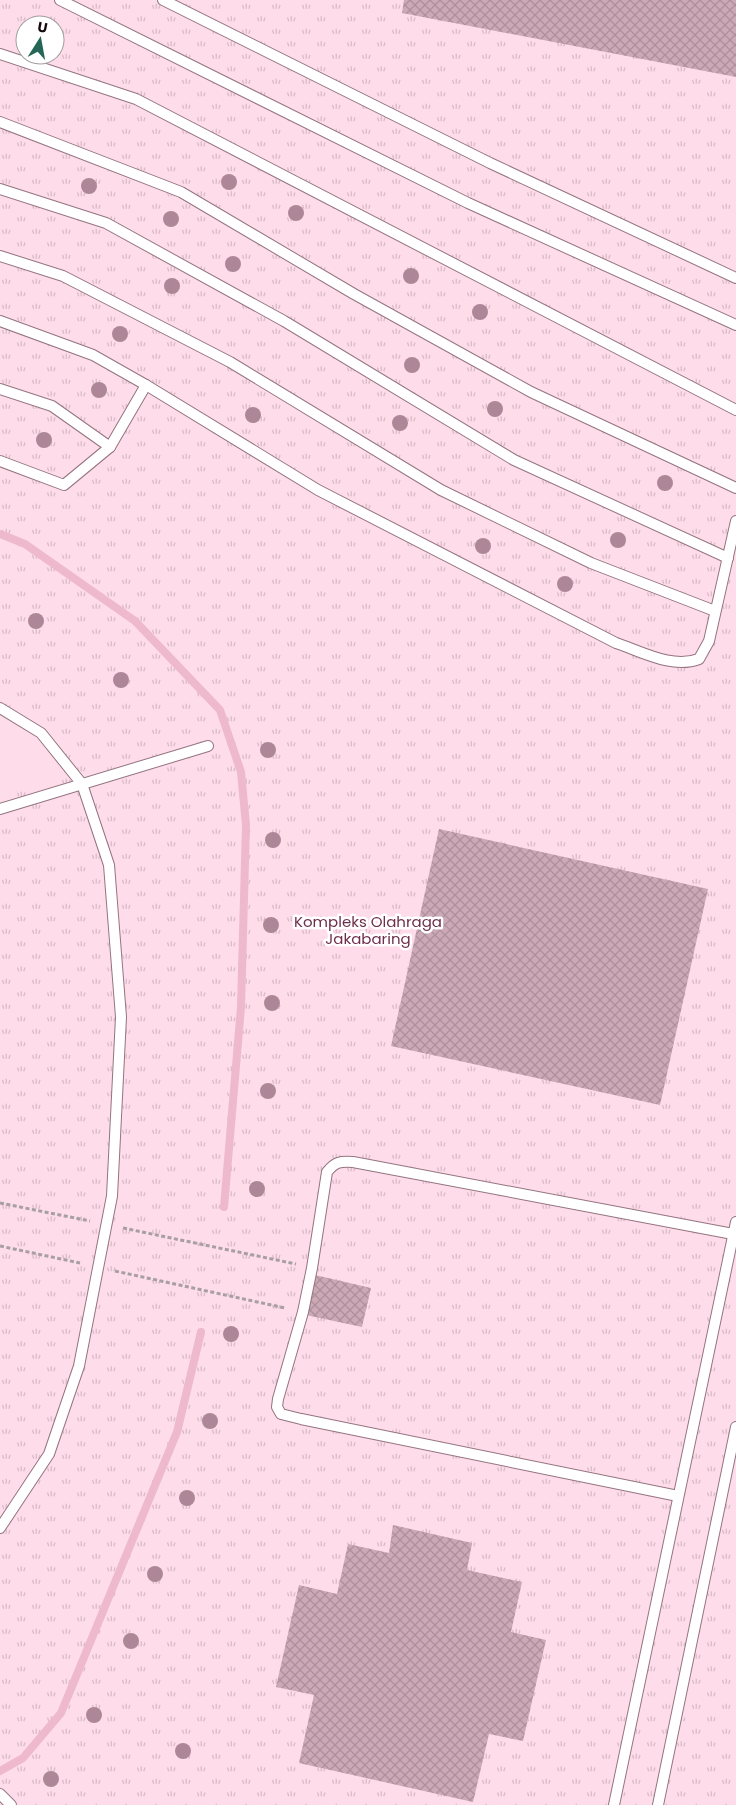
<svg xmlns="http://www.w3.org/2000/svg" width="736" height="1805" font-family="Poppins,sans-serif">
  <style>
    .park { fill: url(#park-tufts); fill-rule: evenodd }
    .garden { fill: #fedce9 }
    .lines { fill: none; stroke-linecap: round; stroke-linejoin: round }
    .stream { stroke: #eeb8cd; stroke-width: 8 }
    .building { fill: url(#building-cross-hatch) }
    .lane-casing { stroke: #947480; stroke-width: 12 }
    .path { stroke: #a79fa2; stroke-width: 3; stroke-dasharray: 4 2.5; stroke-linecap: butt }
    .lane { stroke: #fff; stroke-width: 10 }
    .tree { fill: #ad8798 }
    .labels { text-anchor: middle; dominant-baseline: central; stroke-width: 5; stroke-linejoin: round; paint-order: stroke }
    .park-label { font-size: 15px; fill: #6e2e4c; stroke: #fff }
  </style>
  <defs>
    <pattern id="park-tufts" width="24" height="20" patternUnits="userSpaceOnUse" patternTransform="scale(1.25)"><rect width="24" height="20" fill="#fedce9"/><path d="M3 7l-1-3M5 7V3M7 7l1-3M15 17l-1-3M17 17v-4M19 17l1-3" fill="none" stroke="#d9bbc7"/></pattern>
    <pattern id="building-cross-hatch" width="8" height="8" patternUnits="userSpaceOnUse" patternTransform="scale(1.25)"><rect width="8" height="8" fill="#cca9b6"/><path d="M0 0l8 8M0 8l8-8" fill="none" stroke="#ae909b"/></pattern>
  </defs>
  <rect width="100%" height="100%" fill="#faf3f5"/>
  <path class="park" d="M0,0h736v1805h-736zM25,25h30v30h-30z"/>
  <polygon class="garden" points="0,711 35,736 69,777 0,798"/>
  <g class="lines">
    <g class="stream">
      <polyline points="0,534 25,544 135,621 220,710 241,772 246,825 241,1007 224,1207"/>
      <polyline points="0,1771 23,1758 61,1713 177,1432 201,1332"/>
    </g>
  </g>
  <g class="building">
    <polygon points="404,0 736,0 736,77 402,13"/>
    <polygon points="439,829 708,889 660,1105 391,1046"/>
    <polygon points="315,1275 371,1288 362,1327 306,1315"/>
    <polygon points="393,1525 472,1543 467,1570 522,1582 511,1632 546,1640 523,1741 489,1734 473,1802 299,1763 314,1695 276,1687 299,1585 337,1594 348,1544 389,1553"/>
  </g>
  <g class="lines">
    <g class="lane-casing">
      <g id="lane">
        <polyline points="60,0 468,203 736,325"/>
        <polyline points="163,0 490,163 736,278"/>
        <polyline points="0,54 136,99 736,410"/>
        <polyline points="0,122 181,192 354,294 531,392 736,488"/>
        <polyline points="0,189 106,223 284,321 514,460 728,558"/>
        <polyline points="0,256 63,276 230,362 441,490 591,563 715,611"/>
        <path d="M0,321l93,34 53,30 172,105 298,153c27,9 56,26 83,16l10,-18 27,-120"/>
        <polyline points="0,389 52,406 110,447"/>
        <polyline points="0,461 64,485 110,447 146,385"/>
        <polyline points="0,708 41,733 82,784 109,865 121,1017 112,1196 79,1366 49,1454 0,1528"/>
        <polyline points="0,809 208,746"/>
        <path d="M678,1496l-377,-77 -20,-5 -4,-7 1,-8 25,-87 9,-44 15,-96c8,-10 13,-11 26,-10l380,72"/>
        <polyline points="0,1794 11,1805"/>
        <polyline points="614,1805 736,1222"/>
        <polyline points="658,1805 736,1427"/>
      </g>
    </g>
    <g class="path">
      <polyline points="0,1203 90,1221"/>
      <polyline points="123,1228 296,1264"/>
      <polyline points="0,1246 80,1263"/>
      <polyline points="115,1271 285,1308"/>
    </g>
    <use href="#lane" class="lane"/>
  </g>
  <g class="tree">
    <circle cx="229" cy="182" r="8"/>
    <circle cx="89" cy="186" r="8"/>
    <circle cx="296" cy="213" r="8"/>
    <circle cx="171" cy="219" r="8"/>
    <circle cx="233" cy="264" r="8"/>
    <circle cx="411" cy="276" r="8"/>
    <circle cx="172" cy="286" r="8"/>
    <circle cx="480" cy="312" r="8"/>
    <circle cx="120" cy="334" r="8"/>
    <circle cx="412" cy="365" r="8"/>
    <circle cx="99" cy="390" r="8"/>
    <circle cx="495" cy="409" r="8"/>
    <circle cx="253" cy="415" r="8"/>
    <circle cx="400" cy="423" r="8"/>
    <circle cx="44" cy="440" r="8"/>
    <circle cx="665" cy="483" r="8"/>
    <circle cx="618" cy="540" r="8"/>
    <circle cx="483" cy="546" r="8"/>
    <circle cx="565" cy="584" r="8"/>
    <circle cx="36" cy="621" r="8"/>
    <circle cx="121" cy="680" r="8"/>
    <circle cx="268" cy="750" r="8"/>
    <circle cx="273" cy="840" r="8"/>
    <circle cx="271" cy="925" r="8"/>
    <circle cx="272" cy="1003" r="8"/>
    <circle cx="268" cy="1091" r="8"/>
    <circle cx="257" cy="1189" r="8"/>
    <circle cx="231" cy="1334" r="8"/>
    <circle cx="210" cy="1421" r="8"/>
    <circle cx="187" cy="1498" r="8"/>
    <circle cx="155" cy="1574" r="8"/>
    <circle cx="131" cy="1641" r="8"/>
    <circle cx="94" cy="1715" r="8"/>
    <circle cx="183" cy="1751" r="8"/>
    <circle cx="51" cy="1779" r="8"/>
  </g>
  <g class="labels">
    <g class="park-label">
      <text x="368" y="921">Kompleks Olahraga<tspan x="368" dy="17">Jakabaring</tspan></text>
    </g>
  </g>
  <g transform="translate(40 40) rotate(11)"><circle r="24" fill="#ffffff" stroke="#a19d9e"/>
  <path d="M0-4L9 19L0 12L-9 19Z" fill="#256756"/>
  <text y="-8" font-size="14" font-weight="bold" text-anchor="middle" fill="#14090d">U</text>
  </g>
</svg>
